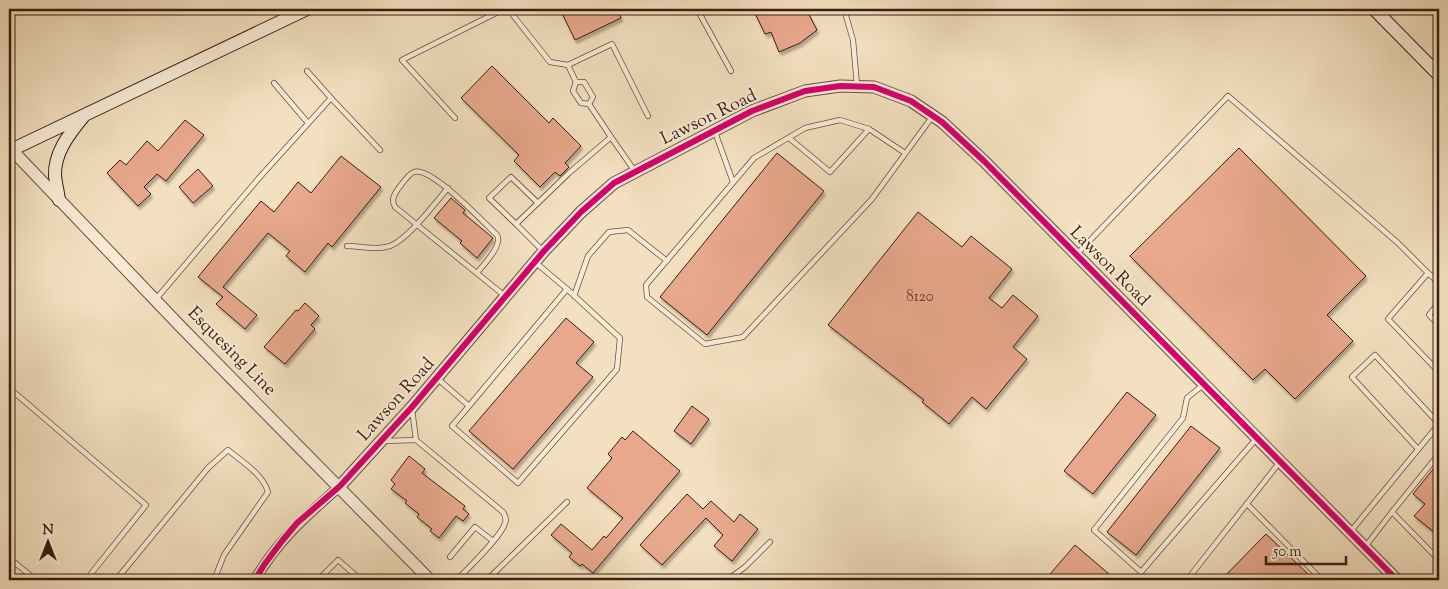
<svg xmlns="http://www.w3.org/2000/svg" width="1448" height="589" font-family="'Sorts Mill Goudy',serif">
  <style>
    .building { fill: #e8a88d; stroke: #3a1d11; filter: url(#shadow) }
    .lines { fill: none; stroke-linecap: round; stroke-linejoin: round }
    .service-casing { stroke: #684e3d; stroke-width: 6 }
    .minor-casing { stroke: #684e3d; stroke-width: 11 }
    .tertiary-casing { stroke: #684e3d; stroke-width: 13 }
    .secondary-casing { stroke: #3a1d11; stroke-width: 14 }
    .service { stroke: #f7ebd6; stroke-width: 4.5 }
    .minor { stroke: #f7ebd6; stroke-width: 9 }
    .tertiary { stroke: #f7ebd6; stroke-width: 11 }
    .secondary { stroke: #f7ebd6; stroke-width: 12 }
    .cycleway-casing { stroke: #f7ebd6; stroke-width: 9 }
    .cycleway { stroke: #d6006c; stroke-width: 6 }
    .labels { text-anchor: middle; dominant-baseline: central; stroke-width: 4; stroke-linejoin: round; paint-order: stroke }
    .number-label { font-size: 15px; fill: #664030 }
    .street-label { font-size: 18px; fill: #3a1d11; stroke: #f7ebd6 }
  </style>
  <defs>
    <filter id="shadow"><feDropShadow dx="2" dy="3.5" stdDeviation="1" flood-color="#0004"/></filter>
  </defs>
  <rect width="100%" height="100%" fill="#f3e0c0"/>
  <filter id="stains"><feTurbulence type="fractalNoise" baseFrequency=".004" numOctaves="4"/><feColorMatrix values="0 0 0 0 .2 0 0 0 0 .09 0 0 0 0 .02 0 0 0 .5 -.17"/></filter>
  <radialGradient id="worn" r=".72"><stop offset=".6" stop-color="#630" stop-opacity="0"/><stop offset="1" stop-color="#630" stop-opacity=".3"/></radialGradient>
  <g class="building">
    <polygon points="560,9 617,9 621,18 575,40"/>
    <polygon points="753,9 806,9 817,30 800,43 779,52 771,32 765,34"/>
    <polygon points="492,66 549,123 553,118 581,146 565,163 569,167 560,176 555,172 540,187 514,161 519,155 461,98"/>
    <polygon points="185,120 204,135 166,181 157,174 144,187 151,194 138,206 107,173 120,160 126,165 147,141 158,151"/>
    <polygon points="1239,148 1366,276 1327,315 1353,341 1295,399 1265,369 1253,380 1130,256"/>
    <polygon points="777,153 824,191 707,335 660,297"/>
    <polygon points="341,156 381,187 332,247 328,243 305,272 286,256 290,251 268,233 223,287 257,315 245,329 216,304 223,297 198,277 261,201 274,212 298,182 311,193"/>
    <polygon points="198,169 213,186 193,203 179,187"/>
    <polygon points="451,198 465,210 463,213 493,238 477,258 460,243 462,241 434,218"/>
    <polygon points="918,212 962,247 971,236 1012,269 989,298 1002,308 1013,295 1038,316 1013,347 1027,359 986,409 972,397 949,424 922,402 924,400 828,325"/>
    <polygon points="305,303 319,316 311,325 315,329 285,364 264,347 296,310 298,311"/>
    <polygon points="566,318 594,342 576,363 593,377 513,469 469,431"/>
    <polygon points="1127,392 1156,415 1093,494 1064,471"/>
    <polygon points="692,406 709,419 691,444 674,431"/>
    <polygon points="1191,426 1220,448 1136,555 1107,532"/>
    <polygon points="633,431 680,471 593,573 582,564 580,566 569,557 572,553 551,535 561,524 592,550 604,536 606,538 623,518 587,488 612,458 608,454 622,437 625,440"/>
    <polygon points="409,456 425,469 422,473 465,506 463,509 469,514 463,521 456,516 439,538 430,531 432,529 417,517 419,514 405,503 407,501 391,489 395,484 391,480"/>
    <polygon points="1439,462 1439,536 1414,516 1425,504 1413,494"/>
    <polygon points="687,494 703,509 711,501 734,522 740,514 758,529 732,561 714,546 723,535 706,518 662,565 640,545"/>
    <polygon points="1266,534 1308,574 1302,580 1221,580"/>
    <polygon points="1075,545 1116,580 1045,580"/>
  </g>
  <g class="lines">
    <g class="service-casing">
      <g id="service">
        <polyline points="508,9 550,62 568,65"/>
        <polyline points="697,9 731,71"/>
        <polyline points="844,9 853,40 857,85"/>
        <polyline points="307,71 331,98"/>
        <polyline points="576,82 568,65 612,44 648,116"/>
        <polyline points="274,83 308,123"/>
        <polyline points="589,104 593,97 584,82 576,82 573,91 581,103 589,104 611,137"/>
        <polyline points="455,118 402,60 504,9"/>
        <polyline points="715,132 733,182"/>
        <polyline points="789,138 830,172 869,129"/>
        <polyline points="905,153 869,129 840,120 805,128 754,158 646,285 647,297 705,344 743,337 872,199 932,117"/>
        <polyline points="516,224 489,198 511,177 538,203"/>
        <path d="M347,246c12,0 27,4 39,1 19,-3 48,-43 62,-59"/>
        <polyline points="542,250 516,224 569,173 611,137 634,170"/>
        <polyline points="1076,255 1228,96 1398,243 1428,273 1388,319 1439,372"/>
        <path d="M477,273c7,-9 26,-28 20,-38 -14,-13 -66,-69 -83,-63 -6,2 -12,12 -16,17 -4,6 -7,11 -3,18l110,89"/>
        <polyline points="1428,273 1439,283"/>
        <polyline points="574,296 588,256 609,232 628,230 667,261"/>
        <polyline points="156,299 259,178 331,98 380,150"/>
        <polyline points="1439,302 1429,315 1439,325"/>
        <polyline points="438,379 469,406 567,289 535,262"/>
        <polyline points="1203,385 1187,398 1183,418 1094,530 1141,572 1256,439"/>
        <polyline points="9,388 146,505 86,580"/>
        <polyline points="469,406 452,426 518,483 617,369 620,338 567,289"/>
        <path d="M416,440l87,72c2,4 4,7 2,11 -3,13 -37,45 -48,57"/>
        <polyline points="385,441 416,440 412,409"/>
        <polyline points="1418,449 1352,377 1375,355 1439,424"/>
        <polyline points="1247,504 1322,580"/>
        <polyline points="1392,512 1439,454"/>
        <polyline points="1351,531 1439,424"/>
        <polyline points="1365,547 1392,512 1439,560"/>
        <polyline points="450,557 475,527 493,541"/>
        <polyline points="9,558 36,580"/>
        <path d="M116,580l92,-112 20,-18c13,11 35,24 40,42l-44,63 -10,25"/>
        <polyline points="318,580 338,560 361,580"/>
        <polyline points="487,580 567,502"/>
        <polyline points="727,580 745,567 770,542"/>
        <polyline points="1187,580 1279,463"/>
        <polyline points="1435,580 1439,575"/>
      </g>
    </g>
    <g class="minor-casing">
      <path id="minor" d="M255,580c21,-38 52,-65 85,-94"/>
    </g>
    <g class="tertiary-casing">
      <g id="tertiary">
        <polyline points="9,147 181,327 430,580"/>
        <polyline points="340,486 412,407 544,251 581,212 614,183 752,111 805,91 840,86 874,87 911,101 942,122 984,161 1397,580"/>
      </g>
    </g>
    <g class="secondary-casing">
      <g id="secondary">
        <polyline points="1374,9 1439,75"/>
        <polyline points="9,151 307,9"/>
        <path d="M59,200c-1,-8 -3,-16 -4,-24 -1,-23 14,-42 28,-59"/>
      </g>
    </g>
    <use href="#service" class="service"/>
    <use href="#minor" class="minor"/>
    <use href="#tertiary" class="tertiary"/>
    <use href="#secondary" class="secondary"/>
    <g class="cycleway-casing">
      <polyline id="cycleway" points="255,580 264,565 282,541 297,523 340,486 412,407 544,251 581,212 614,183 752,111 805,91 840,86 874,87 911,101 942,122 984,161 1397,580"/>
    </g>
    <use href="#cycleway" class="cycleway"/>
  </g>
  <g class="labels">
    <g class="number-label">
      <text x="920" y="297">8120</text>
    </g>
    <g class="street-label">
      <text transform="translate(709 118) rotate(-26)">Lawson Road</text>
      <text transform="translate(1109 267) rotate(45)">Lawson Road</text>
      <text transform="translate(231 352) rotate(45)">Esquesing Line</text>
      <text transform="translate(397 400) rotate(-48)">Lawson Road</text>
    </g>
  </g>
  <rect width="1448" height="589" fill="none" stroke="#f3e0c0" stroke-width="30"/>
  <rect x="10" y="10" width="1428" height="569" fill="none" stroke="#3a1d11" stroke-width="2.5"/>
  <rect x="15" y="15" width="1418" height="559" fill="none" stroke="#3a1d11"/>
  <g transform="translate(48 542)" stroke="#f7ebd6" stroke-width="4" paint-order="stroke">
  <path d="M0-4L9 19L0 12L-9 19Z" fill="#3a1d11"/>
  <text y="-8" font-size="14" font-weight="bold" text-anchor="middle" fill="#3a1d11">N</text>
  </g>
  <path d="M1266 556v8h80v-8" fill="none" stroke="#3a1d11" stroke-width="2.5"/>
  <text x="1273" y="556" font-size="15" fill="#3a1d11" stroke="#f7ebd6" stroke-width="4" paint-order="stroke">50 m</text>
  <rect width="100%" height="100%" filter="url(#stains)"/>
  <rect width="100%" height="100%" fill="url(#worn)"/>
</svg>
